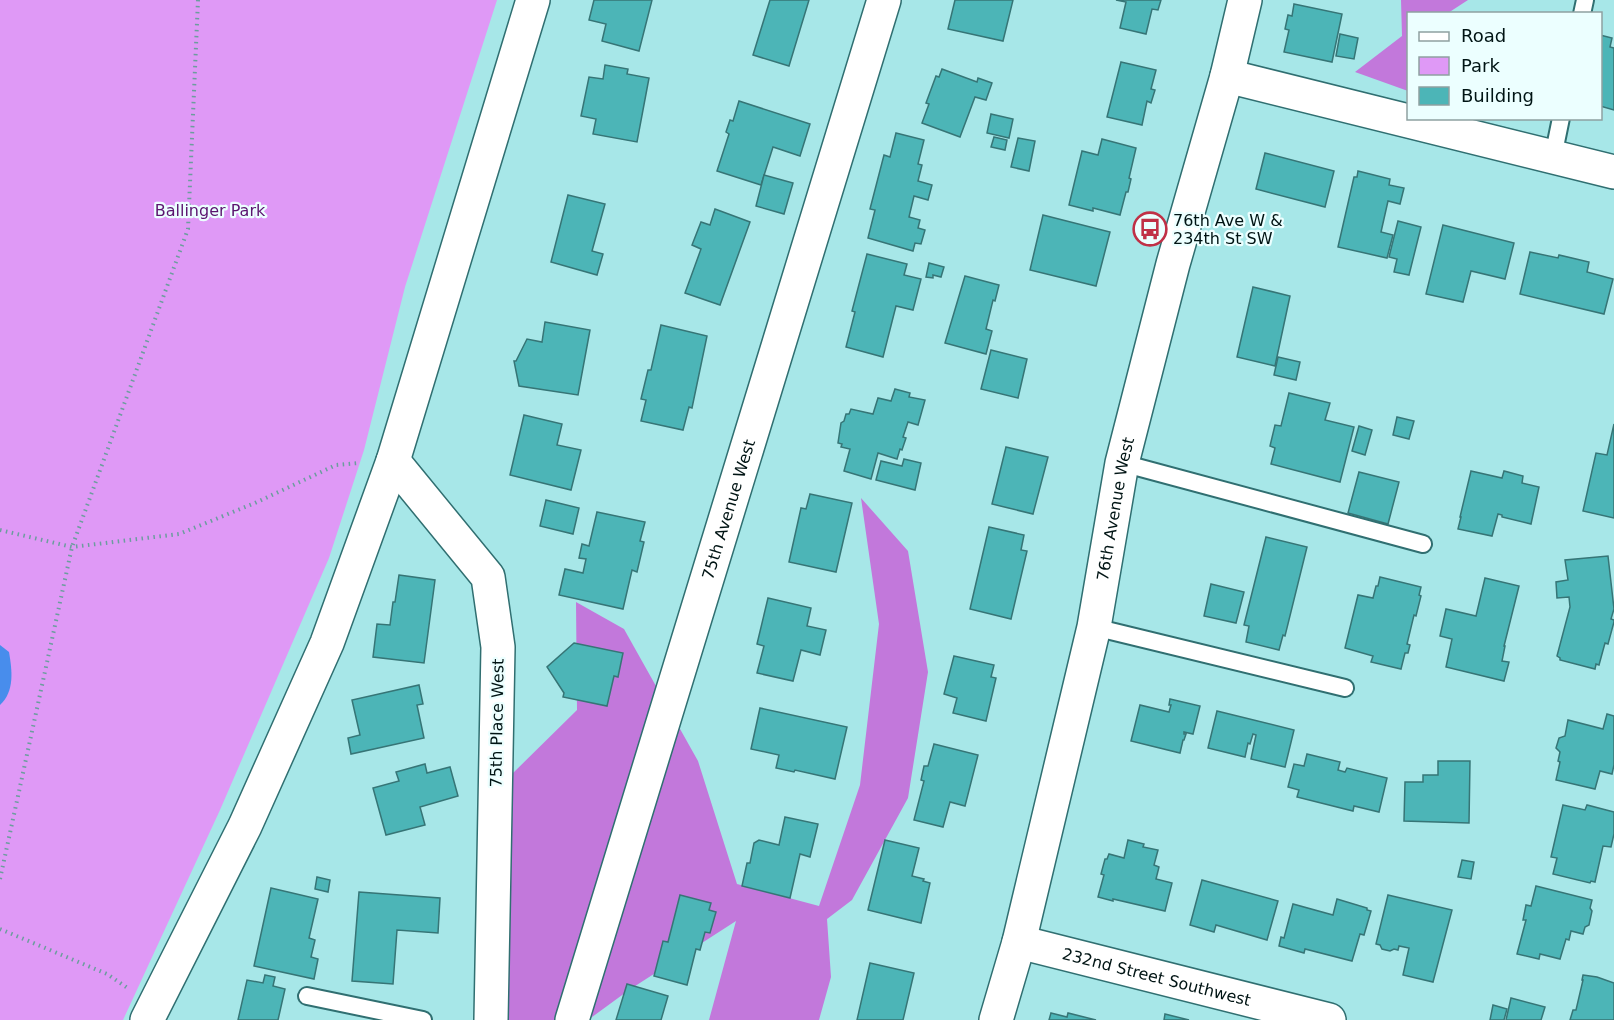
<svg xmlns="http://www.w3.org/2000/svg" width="1614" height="1020" font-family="'DejaVu Sans',sans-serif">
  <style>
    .green { fill: #df99f6 }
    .forest { fill: #c278db }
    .water { fill: #488dec }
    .building { fill: #4cb5b7; stroke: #367576; stroke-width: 1.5 }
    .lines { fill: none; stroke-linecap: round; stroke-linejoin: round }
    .lane-casing { stroke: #306f71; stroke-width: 20 }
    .street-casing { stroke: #306f71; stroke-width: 36 }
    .secondary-casing { stroke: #306f71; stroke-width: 36 }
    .path { stroke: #6c9d9e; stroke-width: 4; stroke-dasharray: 1.5 4.5; stroke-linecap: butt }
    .lane { stroke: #fff; stroke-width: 16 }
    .street { stroke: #fff; stroke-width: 33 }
    .secondary { stroke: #fff; stroke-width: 33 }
    .labels { text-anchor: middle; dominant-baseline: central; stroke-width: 4.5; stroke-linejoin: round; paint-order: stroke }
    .park-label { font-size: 16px; fill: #5b146f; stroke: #ecffff }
    .poi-label { font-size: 16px; fill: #001414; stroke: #ecffff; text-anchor: start }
    .street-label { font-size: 16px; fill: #001414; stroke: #ecffff }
  </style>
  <rect width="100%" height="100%" fill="#a7e7e8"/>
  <polygon class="green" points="0,0 497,0 405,287 364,450 329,558 220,810 123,1020 0,1020"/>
  <g class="forest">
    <polygon points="1401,0 1468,0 1448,13 1408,14 1408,91 1355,72 1402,36"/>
    <polygon points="861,498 908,551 928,672 908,798 852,900 827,919 831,977 819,1020 709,1020 736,921 629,990 588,1020 506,1020 512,774 577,710 576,602 624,629 698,761 737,884 819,906 860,785 879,624"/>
  </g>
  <path class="water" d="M0,645l9,7c3,18 6,39 -9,53z"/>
  <g class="building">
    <polygon points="594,0 652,0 639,51 602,41 606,24 589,20"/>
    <polygon points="770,0 809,0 789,66 753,55"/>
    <polygon points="955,0 1013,0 1003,41 948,29"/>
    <polygon points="1116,0 1161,0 1158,10 1152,9 1146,34 1120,28 1126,2"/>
    <polygon points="1294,4 1342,14 1332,62 1284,52 1289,30 1285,29 1288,15 1292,16"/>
    <polygon points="1340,34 1358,38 1354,59 1336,56"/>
    <polygon points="1600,35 1612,38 1610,47 1614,48 1614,110 1600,106"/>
    <polygon points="1121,62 1156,70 1151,89 1155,90 1151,103 1147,101 1142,125 1107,117"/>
    <polygon points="605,65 628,69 627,74 649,78 637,142 593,134 596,119 581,116 589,77 603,79"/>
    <polygon points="942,69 977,82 978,78 992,83 986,100 975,97 960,137 922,123 929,104 926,103 936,76 939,77"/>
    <polygon points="739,101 810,124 800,156 773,147 761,185 717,171 729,134 726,132 730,120 733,121"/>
    <polygon points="991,114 1013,119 1009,138 987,133"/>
    <polygon points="896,133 924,140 918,164 922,165 918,181 932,185 928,200 914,196 909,217 920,220 918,228 925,230 921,244 915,243 913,251 868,238 875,210 870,209 884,155 890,157"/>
    <polygon points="994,137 1007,140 1005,150 991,147"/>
    <polygon points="1018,138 1035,141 1029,171 1011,167"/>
    <polygon points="1102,139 1136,148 1129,178 1131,179 1128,192 1126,192 1120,215 1093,208 1093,211 1069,205 1082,151 1098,155"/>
    <polygon points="1265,153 1334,171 1325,207 1256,189"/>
    <polygon points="1358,171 1390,179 1389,185 1404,188 1400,204 1388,201 1381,232 1393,235 1387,258 1338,247 1354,177 1357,177"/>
    <polygon points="764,175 793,183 784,214 756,206"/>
    <polygon points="568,195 605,204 592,251 603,254 597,275 551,262"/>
    <polygon points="715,209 750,222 720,305 685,293 701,249 692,245 701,222 710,225"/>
    <polygon points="1043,215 1110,232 1096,286 1030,270"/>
    <polygon points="1398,221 1421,227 1409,275 1394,272 1397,259 1389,257"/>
    <polygon points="1443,225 1514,243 1505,279 1471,271 1463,302 1426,294"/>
    <polygon points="1530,252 1558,258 1559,255 1589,262 1587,272 1613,279 1604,314 1520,294"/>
    <polygon points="867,254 907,264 904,275 921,279 913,310 896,306 883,357 846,347 855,312 852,311"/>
    <polygon points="929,263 944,267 941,277 933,275 933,278 926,277"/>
    <polygon points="965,276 999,285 995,301 993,300 986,329 992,331 986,354 945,343"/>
    <polygon points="1253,287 1290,296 1275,366 1237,357"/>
    <polygon points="545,322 590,330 578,395 519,386 514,361 516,361 527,339 542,342"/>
    <polygon points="661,325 707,336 692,408 689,407 683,430 641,421 646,400 641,399 648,370 651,370"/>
    <polygon points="991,350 1027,359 1018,398 981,389"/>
    <polygon points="1278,357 1300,362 1296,380 1274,375"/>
    <polygon points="895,389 910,393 909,397 925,400 918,425 908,422 903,437 906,438 902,450 900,449 897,459 878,453 871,479 844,471 850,449 841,447 842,444 838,443 841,423 844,421 846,414 849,414 851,409 873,414 878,398 891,401"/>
    <polygon points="1289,393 1330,403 1325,420 1354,427 1340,482 1271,464 1275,448 1270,446 1275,425 1281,426"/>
    <polygon points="524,415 562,424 557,445 581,450 571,490 510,475"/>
    <polygon points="1397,417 1414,421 1409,439 1393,435"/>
    <polygon points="1614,424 1614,518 1583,511 1596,453 1607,455"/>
    <polygon points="1359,426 1372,430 1365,455 1352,451"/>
    <polygon points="1006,447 1048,457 1033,514 992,504"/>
    <polygon points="904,459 921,463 915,490 876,480 881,461 902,466"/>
    <polygon points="1471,471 1502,478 1504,471 1523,476 1522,483 1539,487 1531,524 1502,517 1502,515 1498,514 1492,536 1458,529 1461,517 1460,517"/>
    <polygon points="1359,472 1399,482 1388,524 1348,513"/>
    <polygon points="810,494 852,503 836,572 789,562 801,508 806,509"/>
    <polygon points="546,500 579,508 573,534 540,526"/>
    <polygon points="597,512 645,522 640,541 644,542 637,572 632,570 623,609 559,595 565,569 583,573 586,559 579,558 582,544 589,546"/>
    <polygon points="989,527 1024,535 1021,550 1027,551 1011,619 970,609"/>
    <polygon points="1266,537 1307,547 1285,636 1283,635 1279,650 1246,642 1249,626 1244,625"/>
    <polygon points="1608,556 1614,609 1611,619 1614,620 1614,622 1608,644 1605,643 1599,665 1596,664 1595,669 1560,660 1560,658 1557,656 1570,607 1569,597 1557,598 1556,582 1568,580 1565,560"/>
    <polygon points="399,575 435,580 424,663 373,657 377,624 390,625 393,602 395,602"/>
    <polygon points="1380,577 1421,587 1419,595 1421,596 1416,616 1414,615 1407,644 1410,645 1408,653 1405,653 1401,669 1371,662 1373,656 1345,648 1358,595 1373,598 1376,586 1378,586"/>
    <polygon points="1485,578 1519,586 1504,646 1505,646 1502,661 1509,662 1504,681 1446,667 1452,639 1440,636 1446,609 1476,616"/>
    <polygon points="1211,584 1244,592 1236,623 1204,616"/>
    <polygon points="768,598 811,608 807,626 826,630 820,655 801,650 793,681 757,673 764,646 757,644"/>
    <polygon points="574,643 623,653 618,677 614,676 607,706 563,697 564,693 547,667"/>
    <polygon points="954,656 994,665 991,677 996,678 986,721 953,713 957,698 944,694"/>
    <polygon points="419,685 423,704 417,705 424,738 351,754 348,738 360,735 352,700"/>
    <polygon points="1170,699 1200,706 1193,734 1184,732 1184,734 1186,734 1184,740 1183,740 1180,753 1131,741 1140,705 1169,712 1171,705 1169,705"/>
    <polygon points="760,708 847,727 835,779 795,770 794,772 776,768 779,755 751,749"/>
    <polygon points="1217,711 1294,730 1285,767 1251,759 1256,735 1253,734 1250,744 1248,743 1245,757 1208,748"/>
    <polygon points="1607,714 1614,716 1614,765 1612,774 1600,771 1595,789 1556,780 1560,762 1558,761 1560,752 1556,748 1559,738 1565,736 1568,720 1603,729"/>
    <polygon points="934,744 978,755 965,806 950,802 943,827 914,820 924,781 921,780 924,766 928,766"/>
    <polygon points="1307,754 1340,762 1338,770 1345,772 1347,768 1387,778 1379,812 1354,806 1353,811 1297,797 1299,790 1288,787 1294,764 1304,766"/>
    <polygon points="1438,761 1470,761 1469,823 1404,821 1405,782 1423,782 1423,775 1438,775"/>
    <polygon points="425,764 427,773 450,767 458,796 420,807 425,825 386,835 373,788 399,781 396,772"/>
    <polygon points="1563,805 1585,810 1587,805 1614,812 1614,834 1611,847 1603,846 1595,882 1591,881 1590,883 1553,874 1557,858 1551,857"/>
    <polygon points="785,817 818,824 810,857 800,854 790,898 742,886 747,863 750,863 754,843 759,840 779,845"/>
    <polygon points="885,840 919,848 912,876 924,879 923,881 930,883 921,923 868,910"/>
    <polygon points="1128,840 1144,844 1143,847 1158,850 1154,865 1159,867 1156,879 1172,883 1165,911 1113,899 1113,901 1098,897 1104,875 1101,874 1105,859 1107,859 1109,854 1124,858"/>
    <polygon points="1462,860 1474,862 1471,879 1458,877"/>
    <polygon points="317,877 330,880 328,892 315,889"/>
    <polygon points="1202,880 1278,901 1267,940 1216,925 1214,932 1190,925"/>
    <polygon points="1536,886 1592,900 1590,908 1592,911 1589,925 1585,927 1583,934 1571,931 1569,940 1566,939 1560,959 1540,954 1539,959 1517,954 1526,920 1523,920 1526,905 1531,906"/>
    <polygon points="271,888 318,899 309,938 315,940 311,957 318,959 314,979 254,966"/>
    <polygon points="359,892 440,898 438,933 397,930 393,984 352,981"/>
    <polygon points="680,895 711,903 709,910 716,912 710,933 705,932 700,950 696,949 687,985 654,976 663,941 668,942"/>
    <polygon points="1388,895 1452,910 1433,982 1403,975 1409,948 1399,946 1398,950 1394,949 1390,951 1382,949 1380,945 1376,944"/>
    <polygon points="1337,899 1367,908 1367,910 1371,911 1364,935 1360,934 1352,961 1305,949 1304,953 1279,946 1281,937 1284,938 1293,904 1333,915"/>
    <polygon points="870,963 914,973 903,1020 857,1020"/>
    <polygon points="265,975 275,977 273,986 285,989 278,1020 238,1020 247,980 263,983"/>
    <polygon points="1583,975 1597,977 1614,983 1614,1020 1570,1020 1573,1010 1576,1010 1583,980 1582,980"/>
    <polygon points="627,984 668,996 661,1020 616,1020"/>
    <polygon points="1511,998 1545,1007 1541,1020 1506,1020"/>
    <polygon points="1493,1005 1507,1009 1504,1020 1490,1020"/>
    <polygon points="1051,1013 1067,1017 1068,1013 1096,1020 1049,1020"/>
    <polygon points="1165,1014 1189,1020 1164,1020"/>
  </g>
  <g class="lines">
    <g class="lane-casing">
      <g id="lane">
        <polyline points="1582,14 1585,0"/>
        <polyline points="1553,157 1561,118"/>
        <polyline points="1122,463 1423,544"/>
        <polyline points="1094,627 1345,688"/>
        <polyline points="307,996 423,1020"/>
      </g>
    </g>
    <g class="street-casing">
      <g id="street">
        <polyline points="393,461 488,577 498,647 491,1020"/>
        <path id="s1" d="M1019,942l310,78"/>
        <polyline points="147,1020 245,826 327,643 393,461 533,0"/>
        <path id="s2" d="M572,1020l312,-1020"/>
      </g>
    </g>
    <g class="secondary-casing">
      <g id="secondary">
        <polyline points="1227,76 1614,172"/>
        <path id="s3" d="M996,1020l23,-78 75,-315 28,-164 51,-199 54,-188 18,-76"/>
      </g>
    </g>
    <g class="path">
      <polyline points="0,530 72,547 179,534 255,503 336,465 359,463"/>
      <polyline points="0,879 72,547 188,229 198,0"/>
      <polyline points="0,929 107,974 129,989"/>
    </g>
    <use href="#lane" class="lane"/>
    <use href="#street" class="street"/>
    <use href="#secondary" class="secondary"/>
  </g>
  <defs>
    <g id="bus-ring" transform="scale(1.725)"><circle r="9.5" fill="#ecffff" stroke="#c03046" stroke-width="1.5"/><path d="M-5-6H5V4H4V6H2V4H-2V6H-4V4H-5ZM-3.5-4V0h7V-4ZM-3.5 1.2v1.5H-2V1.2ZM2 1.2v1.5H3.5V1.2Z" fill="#c03046"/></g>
  </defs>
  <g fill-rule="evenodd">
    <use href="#bus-ring" x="1150" y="229"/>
  </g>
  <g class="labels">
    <g class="park-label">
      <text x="210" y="210">Ballinger Park</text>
    </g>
    <g class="poi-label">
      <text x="1173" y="220">76th Ave W &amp;<tspan x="1173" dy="18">234th St SW</tspan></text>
    </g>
    <g class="street-label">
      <text stroke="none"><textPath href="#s3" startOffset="525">76th Avenue West</textPath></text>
      <text stroke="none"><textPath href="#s2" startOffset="534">75th Avenue West</textPath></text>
      <text transform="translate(497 723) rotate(-89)">75th Place West</text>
      <text stroke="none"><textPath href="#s1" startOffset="142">232nd Street Southwest</textPath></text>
    </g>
  </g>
  <rect x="1407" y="12" width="195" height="108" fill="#ecffff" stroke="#8ea1a1" stroke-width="1.5"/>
  <rect x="1419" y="32" width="30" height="9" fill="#ffffff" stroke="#8ea1a1" stroke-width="1.5"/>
  <text x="1461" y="42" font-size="18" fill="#001414">Road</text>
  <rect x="1419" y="57" width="30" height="18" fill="#df99f6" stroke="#8ea1a1" stroke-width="1.5"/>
  <text x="1461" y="72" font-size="18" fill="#001414">Park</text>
  <rect x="1419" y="87" width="30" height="18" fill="#4cb5b7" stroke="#8ea1a1" stroke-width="1.5"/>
  <text x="1461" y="102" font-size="18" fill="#001414">Building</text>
</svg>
